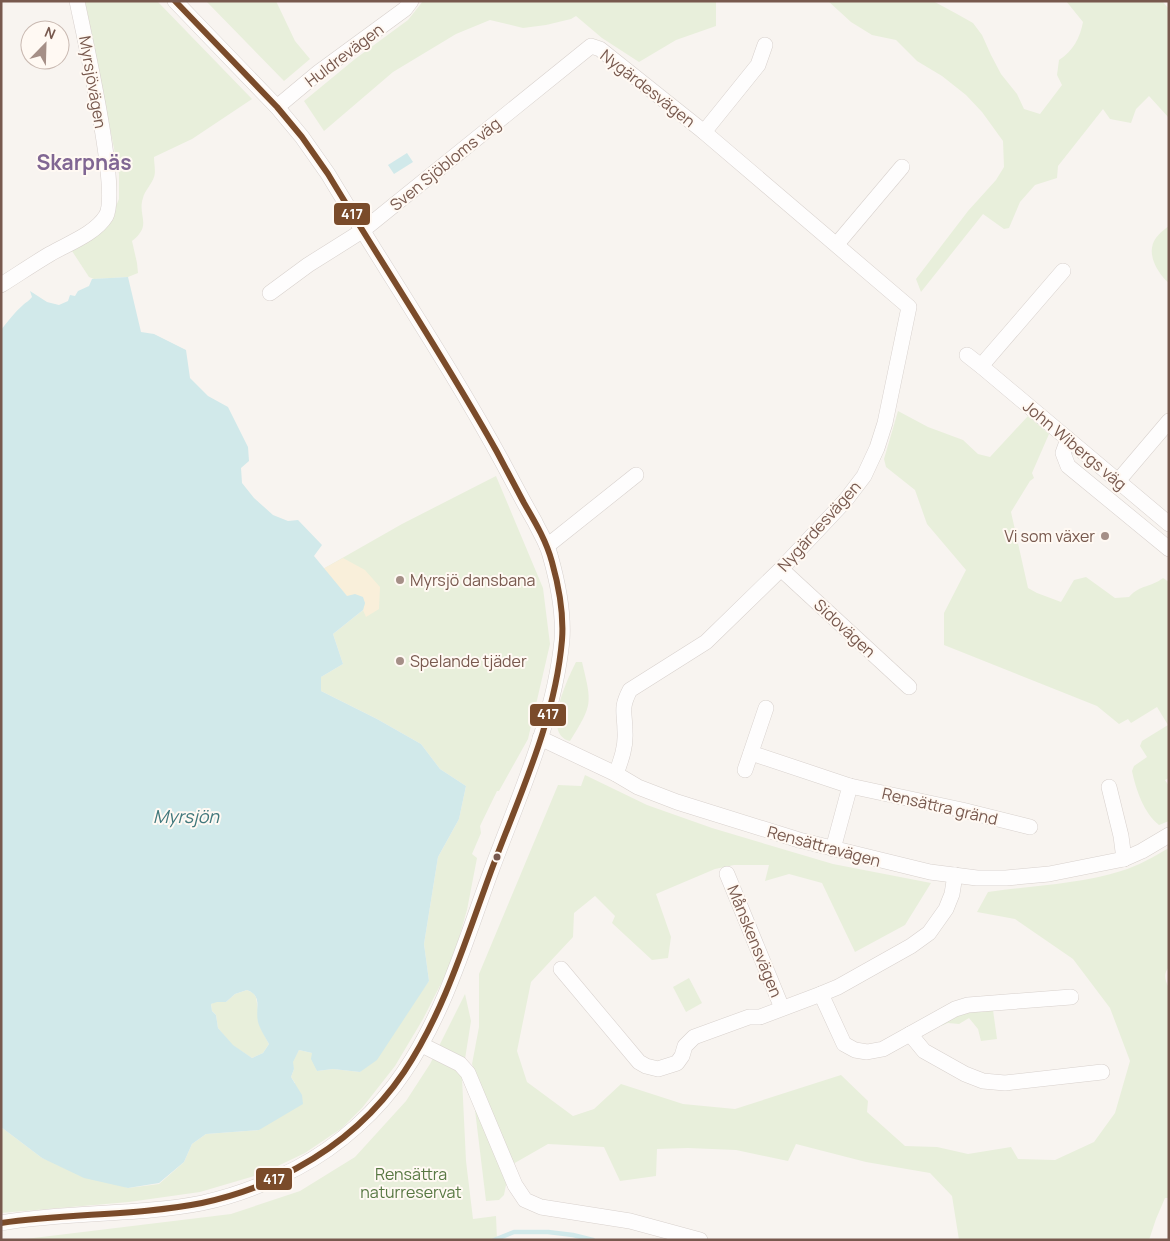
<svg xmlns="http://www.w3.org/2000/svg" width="1170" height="1241" font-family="Manrope,sans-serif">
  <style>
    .green { fill: #e8efdb }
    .sand { fill: #f9efda }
    .water { fill: #d1e9ea; fill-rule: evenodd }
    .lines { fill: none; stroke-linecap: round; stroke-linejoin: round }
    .stream { stroke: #d1e9ea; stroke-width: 4.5 }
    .minor-casing { stroke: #d8d1cd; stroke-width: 16 }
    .minor { stroke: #fefdfd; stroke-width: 15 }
    .bus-1-casing { stroke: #fff9f3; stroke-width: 10 }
    .bus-1 { stroke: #7a4b2a; stroke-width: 6 }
    .poi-dot { fill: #a58f87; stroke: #fff9f3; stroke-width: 2 }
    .bus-dot { fill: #78594e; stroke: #fff9f3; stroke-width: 2 }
    .labels { text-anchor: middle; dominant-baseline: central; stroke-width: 4; stroke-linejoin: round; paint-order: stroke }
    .street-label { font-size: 16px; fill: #78594e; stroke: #fff9f3 }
    .poi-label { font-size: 16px; fill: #78594e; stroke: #fff9f3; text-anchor: start }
    .park-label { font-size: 16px; fill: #587843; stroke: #fff9f3 }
    .water-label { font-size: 18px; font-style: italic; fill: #41787c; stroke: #fff9f3 }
    .district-label { font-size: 21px; font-weight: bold; fill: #806693; stroke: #fff9f3 }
    .line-badge { stroke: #fff9f3; stroke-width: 2 }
    .badge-label { font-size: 14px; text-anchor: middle; font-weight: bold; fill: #fff }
  </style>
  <rect width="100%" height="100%" fill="#f8f4f0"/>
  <g class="green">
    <path d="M85,1h72l95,98 -60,40 -38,18c0,6 2,15 0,20 -2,7 -9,13 -11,21 -6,18 10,27 -11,43l5,22 1,10 -10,4 -34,2 -5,-2 -17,-26 40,-36 7,-16v-25z"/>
    <polygon points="206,1 276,1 295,41 310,59 284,81"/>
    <polygon points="423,1 716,1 716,26 676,40 639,62 602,38 576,16 571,19 546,25 523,28 490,20 456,34 393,72 324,131 304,101 355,59 408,20"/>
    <path d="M828,1h105l24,13 16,9 9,12 9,20 10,19 16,20 7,15 16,5 22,-29 -5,-10 2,-15c14,-9 21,-22 24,-38l-17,-21h96l7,8v109l-20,-22 -13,13 -5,14 -21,-4 -7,-10 -45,57 -1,12 -22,7 -15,17 -11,26 -5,1 -21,-15 -62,78 -5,-13 52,-68 28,-31 8,-13 -1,-26 -21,-29 -16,-17 -24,-19 -25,-15 -21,-21 -24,-5 -21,-13z"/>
    <path d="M1169,226v57c-9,-7 -19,-23 -17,-35 1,-10 10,-17 17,-22z"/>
    <path d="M898,411l30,16 35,13 15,14 12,3 38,-41 21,18 -17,39 2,5 -4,3 -19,31 17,76 9,5 24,9 13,-22 12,-3 29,21 14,-1c12,-13 21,-9 34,-19l6,4v196l-4,2 4,6v35l-10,4c-15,-12 -23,-35 -27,-54l2,-5 13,-9 -7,-11 2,-5 26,-16 -11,-18 -26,16 -3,-4 -9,5 -22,-18 -153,-61v-32l22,-43 -39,-46 -12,-34 -29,-23 -2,-8z"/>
    <polygon points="496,476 543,588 550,644 528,739 499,791 497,791 480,826 481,833 472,854 477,858 467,910 452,962 423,1019 395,1066 362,1108 342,1128 305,1153 261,1174 200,1192 129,1202 1,1213 1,1127 42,1158 128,1188 159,1184 184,1162 192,1144 206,1134 259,1130 295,1083 291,1077 294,1069 292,1062 299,1050 312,1053 317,1071 333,1069 360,1072 429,981 424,944 438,857 459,819 466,786 440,769 421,744 377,719 321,691 321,677 343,664 333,634 363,610 348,597 323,569 402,524"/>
    <path d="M576,662h6c10,42 11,42 -12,79 -29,-7 -2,-63 6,-79z"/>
    <path d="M585,775l62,30 65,23 121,36 98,19 -26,42 -50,27 -33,-69 -33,-9 -24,7 4,-16h-35l-19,4 -59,25 15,43 -3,21 -16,2 -40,-37 3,-7 -20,-20 -21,17 -1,24 -42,45 -14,69 10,31 46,34 21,-7 27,-25 62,20 52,5 106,-34 27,26 -1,11 38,34 32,1 31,7 43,-7 7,12 37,1 39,-18 21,-29 15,-52 -20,-53 -37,-49 -58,-40 -38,-7 11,-20c41,-6 93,-8 133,-21 17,-5 32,-14 48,-23v119c-6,7 -4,13 0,21v210h-4l-9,21 -7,21h-190l-7,-44 -22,-23 -64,-11 -70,-18 -8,17 -52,-11 -48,-2 -31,1 -1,27 -36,5 -16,-34 -56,-3 -35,20 -41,-100 7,-37v-53l79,-189 23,1z"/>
    <polygon points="689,978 702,1003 686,1012 673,987"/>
    <polygon points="247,990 253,993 256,997 261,1029 269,1044 263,1053 252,1058 232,1045 218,1028 216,1015 212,1011 211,1004 217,1001 226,1002 235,994"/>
    <polygon points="465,994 471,1021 462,1078 466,1161 473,1219 496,1216 497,1240 17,1240 231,1214 300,1191 355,1157 406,1101 430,1064"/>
    <path d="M993,1010l4,29 -16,2 -3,-12 -9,-11 -10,6 -11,-1 -7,3c15,-13 33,-15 52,-16z"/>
    <polygon points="474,1102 508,1175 504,1195 499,1200 486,1201"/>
  </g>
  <polygon class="sand" points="343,558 365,570 380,587 379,609 366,617 363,610 365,603 348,597 323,569"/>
  <g class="water">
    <polygon points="407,153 413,162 394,174 388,165"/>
    <path d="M128,277l13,55 13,2 32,16 4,28 18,18 20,11 20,40 1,14 -8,7 1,15 12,15 19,17 15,6 10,-1 24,25 -8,11 33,40 8,-2 8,3 2,6 -2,7 -30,24 10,30 -22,13v14l56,28 44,25 19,25 26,17 -7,33 -21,38 -14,87 5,37 -52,79 -17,12 -27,-3 -16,2 -6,-12 1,-6 -13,-3 -6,12 1,7 -3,8 11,18 1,9 -44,26 -53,4 -14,10 -8,18 -25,21 -31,5 -44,-10 -42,-20 -41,-31v-797c7,-9 14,-18 22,-25 3,-3 6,-4 9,-8l-2,-6 17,11 12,3 9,-4 2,-6 5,1 3,-5 11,-5 3,-7zM247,990c16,6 8,18 11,32 2,7 7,15 11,22l-6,9 -11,5 -19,-13 -15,-17 -2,-13 -4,-4 -1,-7 6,-2h9l9,-8z"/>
  </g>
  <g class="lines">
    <polyline class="stream" points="494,1240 514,1232 548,1232 573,1235 593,1240"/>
    <g class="minor-casing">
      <g id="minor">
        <polyline points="277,107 319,72 405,9 411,1"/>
        <polyline points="704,132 758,65 765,45"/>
        <polyline points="837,244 902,167"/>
        <polyline points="1063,271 981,366 1169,524"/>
        <path d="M1,285c16,-10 32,-21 49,-31 17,-10 45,-20 56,-38 14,-24 -22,-181 -29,-215"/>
        <path d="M270,293l38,-28 54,-34 229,-185 9,3 104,83 205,175 -24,116 -8,25 -13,28 -19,25 -64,68 -75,73 -76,48c-10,19 -5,22 -5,42 1,15 -4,28 -9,42"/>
        <polyline points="967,355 981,366"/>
        <polyline points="1068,439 1063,453 1068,466 1169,549"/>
        <polyline points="1118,481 1169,421"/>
        <polyline points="547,546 636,475"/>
        <polyline points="781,569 909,687"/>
        <polyline points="540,738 616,774 638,787 677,802 799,840 930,872 977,878 1006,878 1049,874 1124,859 1142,851 1169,835"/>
        <polyline points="751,753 850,786 833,849"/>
        <polyline points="745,770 766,708"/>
        <polyline points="850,786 962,810 1030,827"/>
        <polyline points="1109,787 1121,836 1124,859"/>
        <polyline points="727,874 782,1008"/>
        <polyline points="561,969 639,1062 646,1066 658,1069 677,1063 682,1056 685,1046 694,1037 749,1017 760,1017 821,994 838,987 911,946 929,933 946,909 952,894 955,875"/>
        <polyline points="821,994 844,1044 855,1050 867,1052 883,1049 955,1009 968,1005 1071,997"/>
        <polyline points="910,1034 924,1051 965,1074 983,1081 1005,1083 1102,1072"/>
        <polyline points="422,1045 460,1064 468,1073 515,1185 525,1200 541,1207 630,1221 700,1240"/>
        <path d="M1,1223c67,-12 135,-7 201,-20 33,-7 66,-20 95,-35 42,-22 81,-57 107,-96 41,-60 61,-130 86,-198 28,-76 64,-153 72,-234 2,-29 -4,-57 -12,-85 -3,-12 -10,-22 -15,-33 -11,-19 -21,-38 -31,-57 -54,-100 -118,-194 -176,-291l-26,-37 -25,-30 -102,-106"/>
      </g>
    </g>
    <use href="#minor" class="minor"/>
    <g class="bus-1-casing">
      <path id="bus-1" d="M1,1223c67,-10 135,-7 201,-20 33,-7 66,-19 95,-35 42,-23 80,-56 107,-96 40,-60 61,-130 86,-198 28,-76 65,-152 72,-234 2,-26 -3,-53 -10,-78 -6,-22 -17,-40 -28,-59 -9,-17 -18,-34 -27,-51 -53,-95 -113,-185 -169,-278l-26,-37 -25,-30 -102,-106"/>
    </g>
    <use href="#bus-1" class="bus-1"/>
  </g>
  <g class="poi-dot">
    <circle cx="1105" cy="536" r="5"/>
    <circle cx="400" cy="580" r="5"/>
    <circle cx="400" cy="661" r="5"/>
  </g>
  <circle class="bus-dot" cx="497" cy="857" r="4.5"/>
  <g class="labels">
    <g class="street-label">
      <text transform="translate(344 55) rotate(-37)">Huldrevägen</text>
      <text transform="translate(93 82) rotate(80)">Myrsjövägen</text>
      <text transform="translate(648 88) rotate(38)">Nygärdesvägen</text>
      <text transform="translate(445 164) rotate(-39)">Sven Sjöbloms väg</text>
      <text transform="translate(1075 445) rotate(40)">John Wibergs väg</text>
      <text transform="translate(819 526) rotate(-48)">Nygärdesvägen</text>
      <text transform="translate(845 628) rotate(43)">Sidovägen</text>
      <text transform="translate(940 806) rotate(13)">Rensättra gränd</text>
      <text transform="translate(824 846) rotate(15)">Rensättravägen</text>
      <text transform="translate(755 941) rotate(68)">Månskensvägen</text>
    </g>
    <g class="poi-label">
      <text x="1095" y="536" text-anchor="end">Vi som växer</text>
      <text x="410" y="580">Myrsjö dansbana</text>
      <text x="410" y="661">Spelande tjäder</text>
    </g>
    <g class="park-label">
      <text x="411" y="1174">Rensättra<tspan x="411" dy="18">naturreservat</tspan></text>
    </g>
    <g class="water-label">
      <text x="186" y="816">Myrsjön</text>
    </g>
    <g class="district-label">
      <text x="84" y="162">Skarpnäs</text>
    </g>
  </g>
  <g class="line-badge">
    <rect x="333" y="202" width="38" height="24" rx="5" fill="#7a4b2a"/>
    <rect x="529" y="703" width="38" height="24" rx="5" fill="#7a4b2a"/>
    <rect x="255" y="1167" width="38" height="24" rx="5" fill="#7a4b2a"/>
  </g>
  <g class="badge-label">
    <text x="352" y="219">417</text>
    <text x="548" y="719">417</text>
    <text x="274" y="1184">417</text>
  </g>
  <rect width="1170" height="1241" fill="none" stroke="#78594e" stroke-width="5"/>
  <g transform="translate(45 45) rotate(23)"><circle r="24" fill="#fff9f3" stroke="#c9b9b1"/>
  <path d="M0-4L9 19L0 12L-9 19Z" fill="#a58f87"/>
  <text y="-8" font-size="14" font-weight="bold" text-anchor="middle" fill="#78594e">N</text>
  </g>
</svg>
